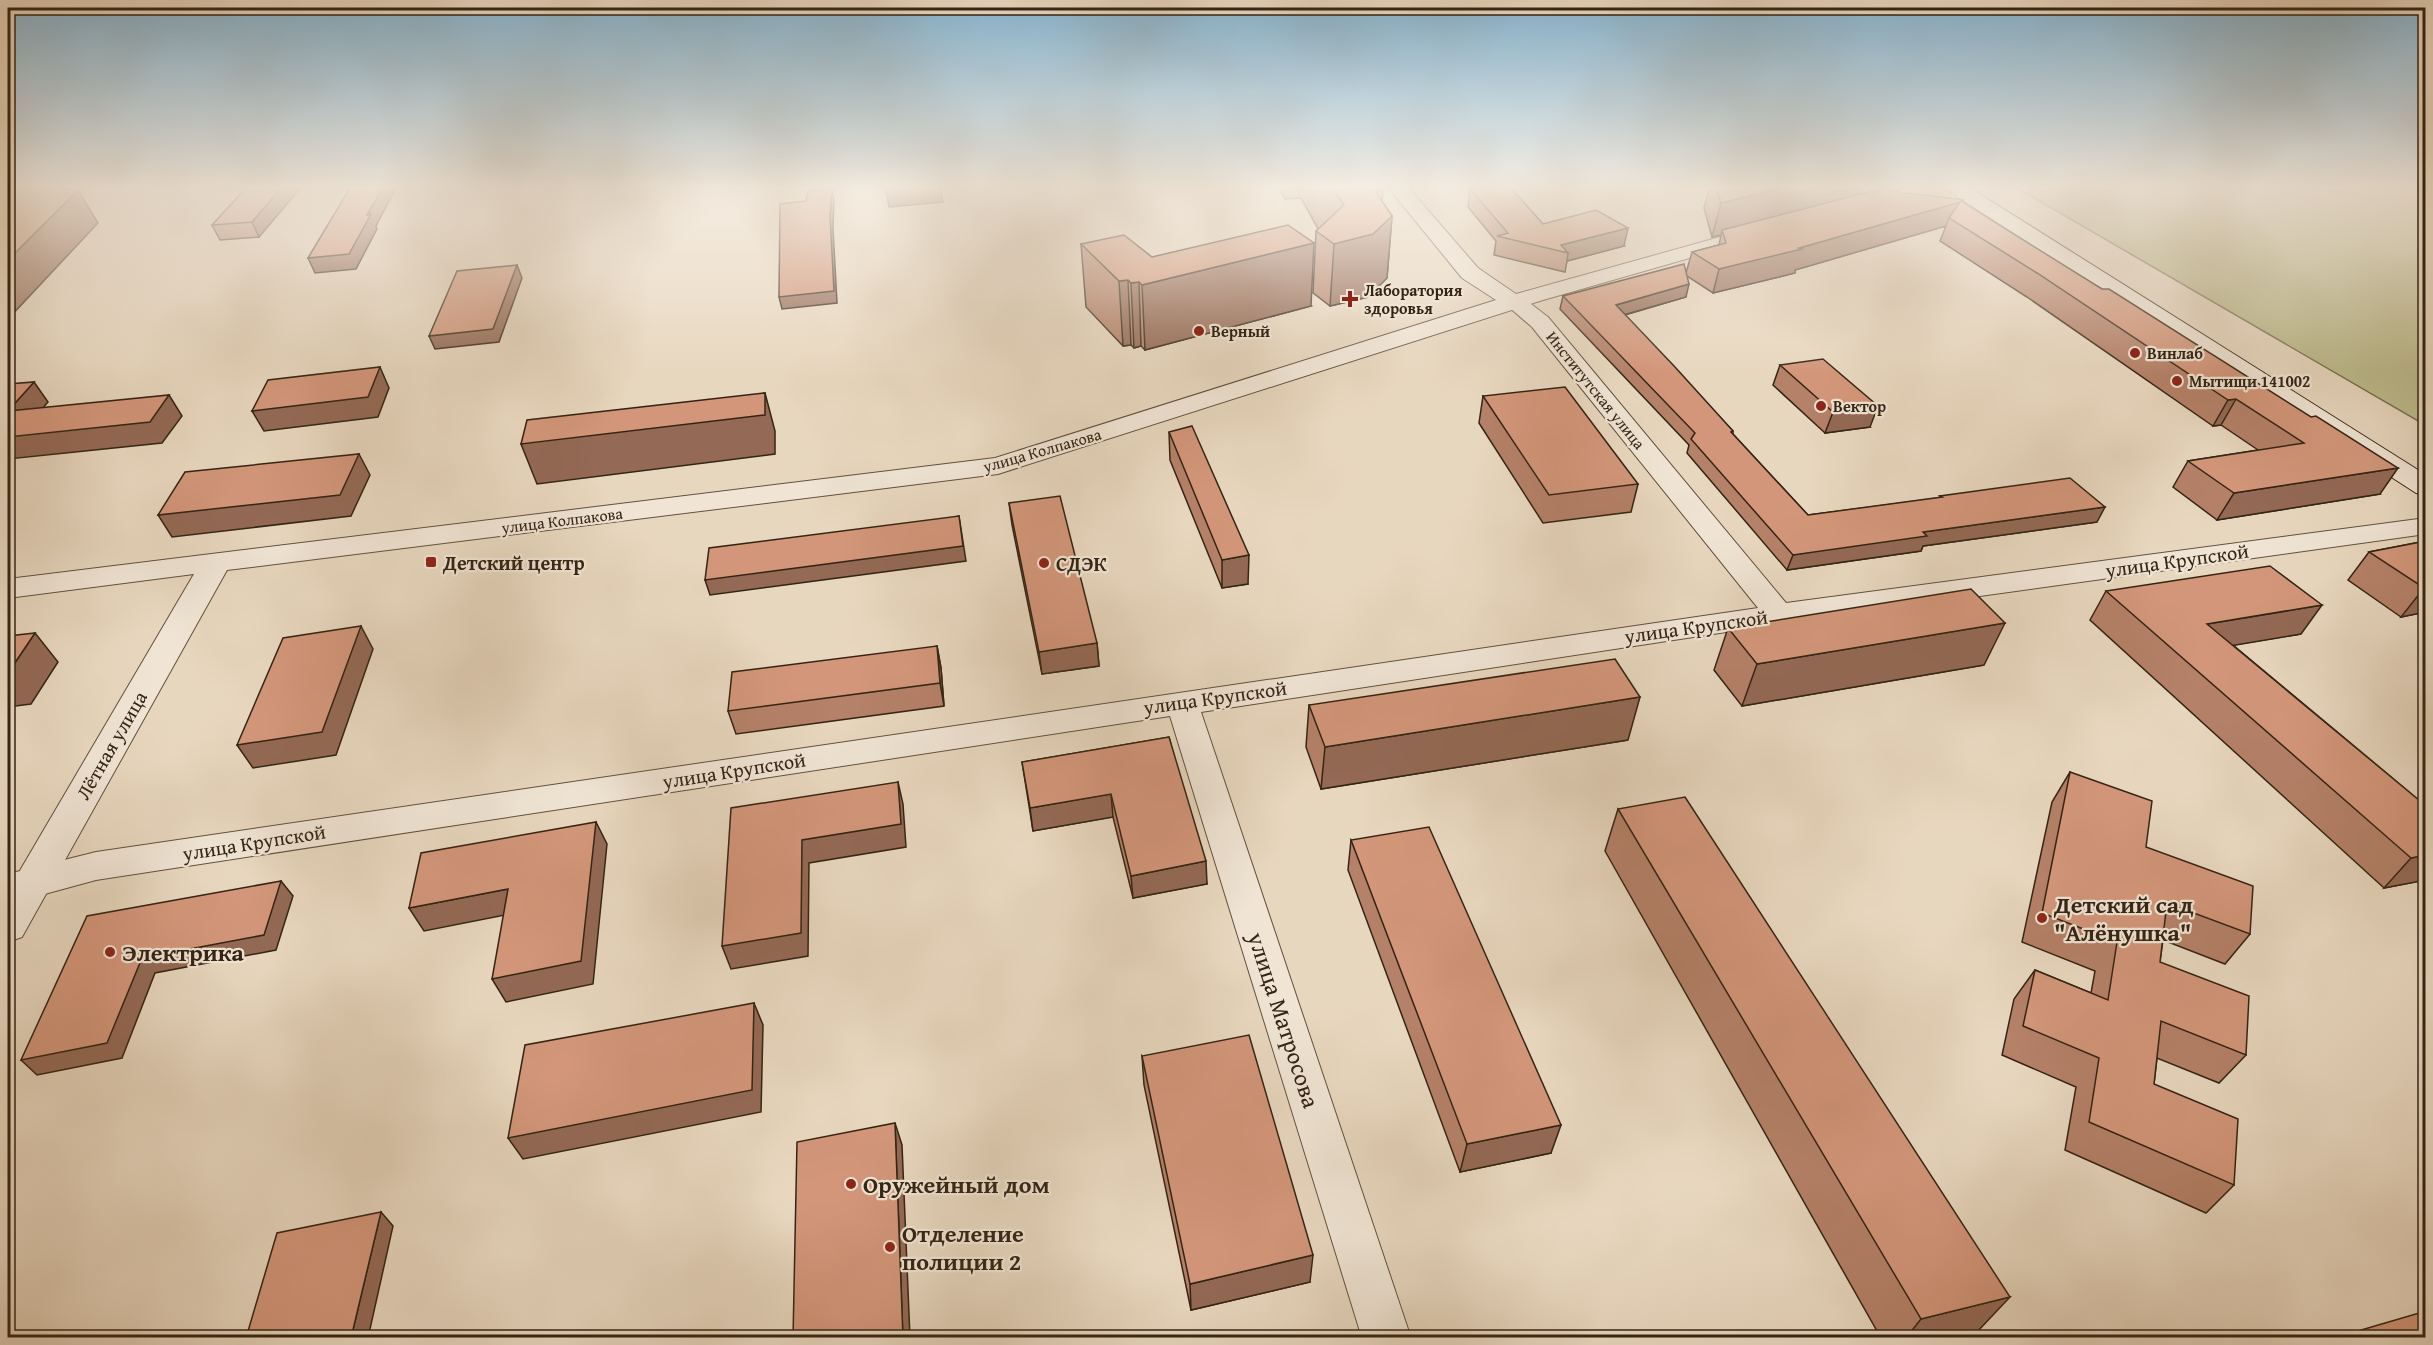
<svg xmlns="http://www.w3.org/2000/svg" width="2433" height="1345" font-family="'Gentium Book Plus',serif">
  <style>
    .green { fill: #bdbc8d; stroke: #787050; stroke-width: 1.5 }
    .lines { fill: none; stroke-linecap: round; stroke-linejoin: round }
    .minor-casing { stroke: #61513f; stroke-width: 2 }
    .tertiary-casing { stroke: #61513f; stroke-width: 2 }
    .secondary-casing { stroke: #342414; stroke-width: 2 }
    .minor { fill: #f0e5d5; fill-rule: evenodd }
    .tertiary { fill: #f0e5d5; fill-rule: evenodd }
    .secondary { fill: #f0e5d5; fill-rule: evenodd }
    .wall { fill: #b58169; stroke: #342414; stroke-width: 1.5 }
    .shaded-wall { fill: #946955; stroke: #342414; stroke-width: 1.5 }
    .building { fill: #d3967a; stroke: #342414; stroke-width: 1.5 }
    .poi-dot { fill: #8f2418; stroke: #f0e5d5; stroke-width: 2 }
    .labels { text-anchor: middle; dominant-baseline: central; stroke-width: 4.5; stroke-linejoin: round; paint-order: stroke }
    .far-poi-label { font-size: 16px; font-weight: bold; fill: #342414; stroke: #f0e5d5; text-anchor: start }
    .far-street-label { font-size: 16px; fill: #342414; stroke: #f0e5d5 }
    .street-label { font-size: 20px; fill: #342414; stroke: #f0e5d5 }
    .poi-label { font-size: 20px; font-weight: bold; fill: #342414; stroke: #f0e5d5; text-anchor: start }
    .near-poi-label { font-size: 24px; font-weight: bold; fill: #342414; stroke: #f0e5d5; text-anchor: start }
    .near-street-label { font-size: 24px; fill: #342414; stroke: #f0e5d5 }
  </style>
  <rect width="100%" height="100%" fill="#e8d7bf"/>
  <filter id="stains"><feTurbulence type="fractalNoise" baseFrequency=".00333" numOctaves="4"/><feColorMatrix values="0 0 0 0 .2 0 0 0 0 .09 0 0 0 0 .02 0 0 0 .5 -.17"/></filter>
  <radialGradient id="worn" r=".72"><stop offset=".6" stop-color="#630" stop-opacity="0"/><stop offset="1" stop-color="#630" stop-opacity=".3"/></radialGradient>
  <polygon class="green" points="2026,186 2425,186 2425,425 2017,188"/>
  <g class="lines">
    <g class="minor-casing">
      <polygon id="minor" points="1514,295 1522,297 1548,317 1786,603 2426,518 2426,534 1779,624 1201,712 1411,1338 1362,1338 1170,716 96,880 8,904 8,874 96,852 1758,608 1532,327 1503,302 1506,297"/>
    </g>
    <g class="tertiary-casing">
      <g id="tertiary">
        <polygon points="1387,186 1407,186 1478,268 1516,294 1763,225 1770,227 1773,231 1770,235 1543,300 998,474 227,570 22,937 8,942 8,891 194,574 8,598 8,579 995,458 1496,300 1462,278"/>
        <polygon points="1917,186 1951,186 1948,190 1868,209 1861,207 1858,203 1861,199"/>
      </g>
    </g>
    <g class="secondary-casing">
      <polygon id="secondary" points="1944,186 1967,186 2426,475 2426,495 2416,493 1947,190"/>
    </g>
    <use href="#minor" class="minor"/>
    <use href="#tertiary" class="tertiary"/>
    <use href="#secondary" class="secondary"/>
  </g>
  <g class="wall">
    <polygon points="248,186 259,237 220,240 212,225"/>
    <polygon points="1277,186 1379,186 1383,191 1382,201 1392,216 1387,278 1368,297 1330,306 1313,293 1316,231 1318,229 1301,198 1285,199"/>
    <polygon points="1469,186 1512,186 1512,187 1510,187 1543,224 1624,246 1567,261 1565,272 1494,255 1496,241 1468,207 1470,189 1473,189"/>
    <polygon points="1710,186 1862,186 1859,195 1903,194 1964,200 1963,203 2380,494 2217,520 2173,487 2188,461 2258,450 2221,425 2213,426 2027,297 1940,241 1946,226 1795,270 1795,273 1713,293 1687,276 1686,297 1625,315 1733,431 1733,434 1808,515 1940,498 1940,496 2097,522 1923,546 1921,551 1787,570 1687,453 1689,445 1560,309 1563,296 1686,273 1692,252 1719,245 1721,235 1712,237 1704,208"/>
    <polygon points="1081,244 1152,257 1311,306 1145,350 1141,346 1134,348 1131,345 1123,346 1086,307"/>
    <polygon points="1780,365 1870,427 1825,433 1773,385"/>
    <polygon points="1483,396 1638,484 1631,512 1543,523 1479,423"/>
    <polygon points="1169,432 1248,584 1222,588 1170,460"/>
    <polygon points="1009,503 1097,643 1099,666 1042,674 1012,525"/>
    <polygon points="2426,541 2426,612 2401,617 2348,580 2369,552"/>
    <polygon points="2106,591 2301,634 2233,645 2426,806 2426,880 2384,888 2090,620"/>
    <polygon points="1728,628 1984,665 1742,706 1714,670"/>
    <polygon points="937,646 941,668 944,706 736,734 728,711"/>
    <polygon points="1309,705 1628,740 1321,789 1306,747"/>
    <polygon points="1169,737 1207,884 1133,898 1113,817 1033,831 1022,762"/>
    <polygon points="2070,772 2146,847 2250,934 2225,964 2163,940 2160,962 2246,1055 2219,1083 2157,1058 2154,1084 2234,1185 2206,1213 2065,1150 2076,1087 2002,1055 2014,999 2035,970 2091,993 2095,971 2022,942 2052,802"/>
    <polygon points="1618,809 1976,1333 1960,1338 1881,1338 1605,851"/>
    <polygon points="1351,840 1551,1153 1460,1172 1348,870"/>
    <polygon points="1142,1056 1310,1282 1191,1310 1144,1085"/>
  </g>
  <g class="shaded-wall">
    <polygon points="283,186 302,186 259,237 252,222"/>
    <polygon points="384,186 397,186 376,226 377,229 356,269 315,273 308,258 367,215"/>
    <polygon points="925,186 940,186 943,202 889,207 886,189"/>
    <polygon points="1475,186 1512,186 1512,187 1474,190"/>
    <polygon points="1792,186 1862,186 1858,199 1722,230 1721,235 1712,237 1721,203"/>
    <polygon points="832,189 834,200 833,228 837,303 782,309 779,297 830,216"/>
    <polygon points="78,190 98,223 8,319 8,260"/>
    <polygon points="1375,191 1383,191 1379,228 1392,216 1387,278 1368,297 1330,306 1334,244"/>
    <polygon points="1960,202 1949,218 1946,226 1795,270 1795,273 1713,293 1719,269 1799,248"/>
    <polygon points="1628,228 1624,246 1567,261 1568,253 1561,245"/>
    <polygon points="1314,243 1311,306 1145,350 1142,285"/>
    <polygon points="517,265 522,278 499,342 435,349 429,336"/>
    <polygon points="1128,280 1131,345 1123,346 1119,281"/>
    <polygon points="1139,282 1141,346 1134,348 1131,283"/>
    <polygon points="1689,284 1686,297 1613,318 1616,305"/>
    <polygon points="380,367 389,388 378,417 264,431 252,411"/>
    <polygon points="34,382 48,402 22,432 8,411"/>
    <polygon points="765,393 775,431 775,454 537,484 521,444"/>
    <polygon points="169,395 182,416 162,443 8,459 8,437"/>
    <polygon points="2236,399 2221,425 2213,426 2228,400"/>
    <polygon points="1878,406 1870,427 1825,433 1833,412"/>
    <polygon points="359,454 370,475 351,516 172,537 158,515"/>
    <polygon points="2398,468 2380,494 2217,520 2234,493"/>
    <polygon points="2105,507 2097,522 1923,546 1921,551 1787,570 1793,555 1923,532"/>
    <polygon points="959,516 966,561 710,595 705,580"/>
    <polygon points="1249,555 1248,584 1222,588 1222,560"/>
    <polygon points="2424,588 2426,588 2426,612 2401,617"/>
    <polygon points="2322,605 2301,634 2188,653 2207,624"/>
    <polygon points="2005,623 1984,665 1742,706 1757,664"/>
    <polygon points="361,626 373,649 336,755 253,768 237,745"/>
    <polygon points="35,633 58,662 31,704 8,707 8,673"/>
    <polygon points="1097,643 1099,666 1042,674 1039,652"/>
    <polygon points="937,646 941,668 944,706 940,683"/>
    <polygon points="1640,697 1628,740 1321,789 1325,747"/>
    <polygon points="898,782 903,804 906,847 809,863 808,956 731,969 722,946 802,840"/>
    <polygon points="1111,794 1113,817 1033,831 1030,808"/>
    <polygon points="596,822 607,844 593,984 506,1002 492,979"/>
    <polygon points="2426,855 2426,880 2384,888 2411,858"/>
    <polygon points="1206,861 1207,884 1133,898 1131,876"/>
    <polygon points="281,881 293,896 276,950 155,973 122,1058 37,1075 21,1060 142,958"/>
    <polygon points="508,889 520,912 424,931 409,908"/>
    <polygon points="754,1003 763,1025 761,1112 523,1159 508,1138"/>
    <polygon points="895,1123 902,1145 910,1338 903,1338"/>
    <polygon points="1561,1125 1551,1153 1460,1172 1467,1144"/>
    <polygon points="381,1212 393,1226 368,1338 351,1338"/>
    <polygon points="1313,1255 1310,1282 1191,1310 1190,1284"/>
    <polygon points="2010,1297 1976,1333 1960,1338 1906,1338 1921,1319"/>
  </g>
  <g class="building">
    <polygon points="248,186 283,186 252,222 212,225"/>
    <polygon points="351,186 384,186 367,215 371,214 349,254 308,258"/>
    <polygon points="886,186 925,186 886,189"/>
    <polygon points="1331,186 1379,186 1383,191 1375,191 1392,216 1373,234 1334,244 1316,231 1344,205"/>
    <polygon points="1509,186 1543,224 1596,210 1628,228 1561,245 1568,253 1497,236 1508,233 1470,189"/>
    <polygon points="1716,186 1792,186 1721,203"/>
    <polygon points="37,187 78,190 8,260 8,190"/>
    <polygon points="1888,187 1903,194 1908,193 1964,200 1961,201 2102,289 2109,289 2311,417 2316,416 2398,468 2234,493 2188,461 2304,443 2236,399 2228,400 2037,273 1949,218 1960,202 1799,248 1802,249 1719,269 1692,252 1726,243 1722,230"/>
    <polygon points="832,189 830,216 834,291 779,297 780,204 806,201 808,191"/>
    <polygon points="1288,225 1314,243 1142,285 1139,282 1131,283 1128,280 1119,281 1081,244 1124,235 1152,257"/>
    <polygon points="1684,264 1689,284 1616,305 1675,367 1733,431 1731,432 1808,515 1942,497 1940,496 2070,478 2105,507 1923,532 1927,536 1793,555 1691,439 1695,433 1563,296"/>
    <polygon points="517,265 493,329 429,336 457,271"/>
    <polygon points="1823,359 1878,406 1833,412 1780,365"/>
    <polygon points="380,367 368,397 252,411 268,380"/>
    <polygon points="34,382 8,411 169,395 150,422 8,437 8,384"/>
    <polygon points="1565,387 1638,484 1549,495 1483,396"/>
    <polygon points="765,393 765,415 521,444 527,420"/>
    <polygon points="1192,426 1249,555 1222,560 1169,432"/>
    <polygon points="359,454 340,495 158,515 185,472"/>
    <polygon points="1060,496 1097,643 1039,652 1009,503"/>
    <polygon points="959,516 963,546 705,580 709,548"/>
    <polygon points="2426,541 2426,588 2424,588 2369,552"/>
    <polygon points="2270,566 2322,605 2207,624 2426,806 2426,855 2411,858 2106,591"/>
    <polygon points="1971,589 2005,623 1757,664 1728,628"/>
    <polygon points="361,626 322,732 237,745 283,638"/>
    <polygon points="35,633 8,673 8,636"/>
    <polygon points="937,646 940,683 728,711 732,672"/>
    <polygon points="1615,659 1640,697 1325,747 1309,705"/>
    <polygon points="1169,737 1206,861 1131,876 1111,794 1030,808 1022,762"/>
    <polygon points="2070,772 2152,801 2146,847 2253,886 2250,934 2167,903 2160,962 2249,996 2246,1055 2161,1021 2154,1084 2238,1119 2234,1185 2089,1122 2099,1058 2023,1026 2035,970 2108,1000 2117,942 2042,913"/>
    <polygon points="898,782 901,824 802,840 801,933 722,946 731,808"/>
    <polygon points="1685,797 2010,1297 1921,1319 1618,809"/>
    <polygon points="596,822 581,961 492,979 508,889 409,908 421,853"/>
    <polygon points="1429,827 1561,1125 1467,1144 1351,840"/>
    <polygon points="281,881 264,935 142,958 107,1043 21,1060 87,916"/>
    <polygon points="754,1003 752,1090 508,1138 525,1045"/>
    <polygon points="1249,1035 1313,1255 1190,1284 1142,1056"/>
    <polygon points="895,1123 903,1338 793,1338 797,1142"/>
    <polygon points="381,1212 351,1338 246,1338 277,1233"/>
    <polygon points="2426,1311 2426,1338 2334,1338"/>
  </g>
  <linearGradient id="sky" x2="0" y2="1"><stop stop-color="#87b6d3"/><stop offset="0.5" stop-color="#f5ede2"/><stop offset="1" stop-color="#f5ede2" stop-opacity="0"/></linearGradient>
  <rect width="2433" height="374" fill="url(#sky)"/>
  <g class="poi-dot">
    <path d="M1347 290h6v6h6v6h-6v6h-6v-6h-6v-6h6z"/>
    <circle cx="1199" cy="331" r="6"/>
    <circle cx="2135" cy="353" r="6"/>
    <circle cx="2177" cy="381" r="6"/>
    <circle cx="1821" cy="406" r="6"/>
    <rect x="425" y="556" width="12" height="12" rx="3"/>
    <circle cx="1044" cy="563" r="6"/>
    <circle cx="2042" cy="918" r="6"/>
    <circle cx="110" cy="952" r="6"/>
    <circle cx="851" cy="1184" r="6"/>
    <circle cx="890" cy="1247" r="6"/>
  </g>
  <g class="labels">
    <g class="far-poi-label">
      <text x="1364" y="290">Лаборатория<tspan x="1364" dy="18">здоровья</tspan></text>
      <text x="1211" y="331">Верный</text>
      <text x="2147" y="353">Винлаб</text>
      <text x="2189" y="381">Мытищи 141002</text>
      <text x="1833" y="406">Вектор</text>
    </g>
    <g class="far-street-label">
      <text transform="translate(1596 390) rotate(51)">Институтская улица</text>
      <text transform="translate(1042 450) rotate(-16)">улица Колпакова</text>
      <text transform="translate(562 520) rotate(-7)">улица Колпакова</text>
    </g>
    <g class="street-label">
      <text transform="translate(2177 560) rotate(-8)">улица Крупской</text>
      <text transform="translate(1696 626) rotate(-8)">улица Крупской</text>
      <text transform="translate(1215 697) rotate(-8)">улица Крупской</text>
      <text transform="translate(111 745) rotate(-60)">Лётная улица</text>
      <text transform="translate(734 770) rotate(-9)">улица Крупской</text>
      <text transform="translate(254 842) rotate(-9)">улица Крупской</text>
    </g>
    <g class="poi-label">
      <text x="443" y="562">Детский центр</text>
      <text x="1056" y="563">СДЭК</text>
    </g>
    <g class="near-poi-label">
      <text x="2054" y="904">Детский сад<tspan x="2054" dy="28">"Алёнушка"</tspan></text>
      <text x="122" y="952">Электрика</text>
      <text x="863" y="1184">Оружейный дом</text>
      <text x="902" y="1233">Отделение<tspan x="902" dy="28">полиции 2</tspan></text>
    </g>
    <g class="near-street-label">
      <text transform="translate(1284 1020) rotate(72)">улица Матросова</text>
    </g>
  </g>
  <rect width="2433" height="1345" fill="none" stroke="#e8d7bf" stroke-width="30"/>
  <rect x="9" y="9" width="2415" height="1327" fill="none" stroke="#342414" stroke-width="3"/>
  <rect x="15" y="15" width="2403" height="1315" fill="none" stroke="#342414" stroke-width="1.5"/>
  <rect width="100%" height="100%" filter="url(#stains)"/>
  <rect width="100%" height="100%" fill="url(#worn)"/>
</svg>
